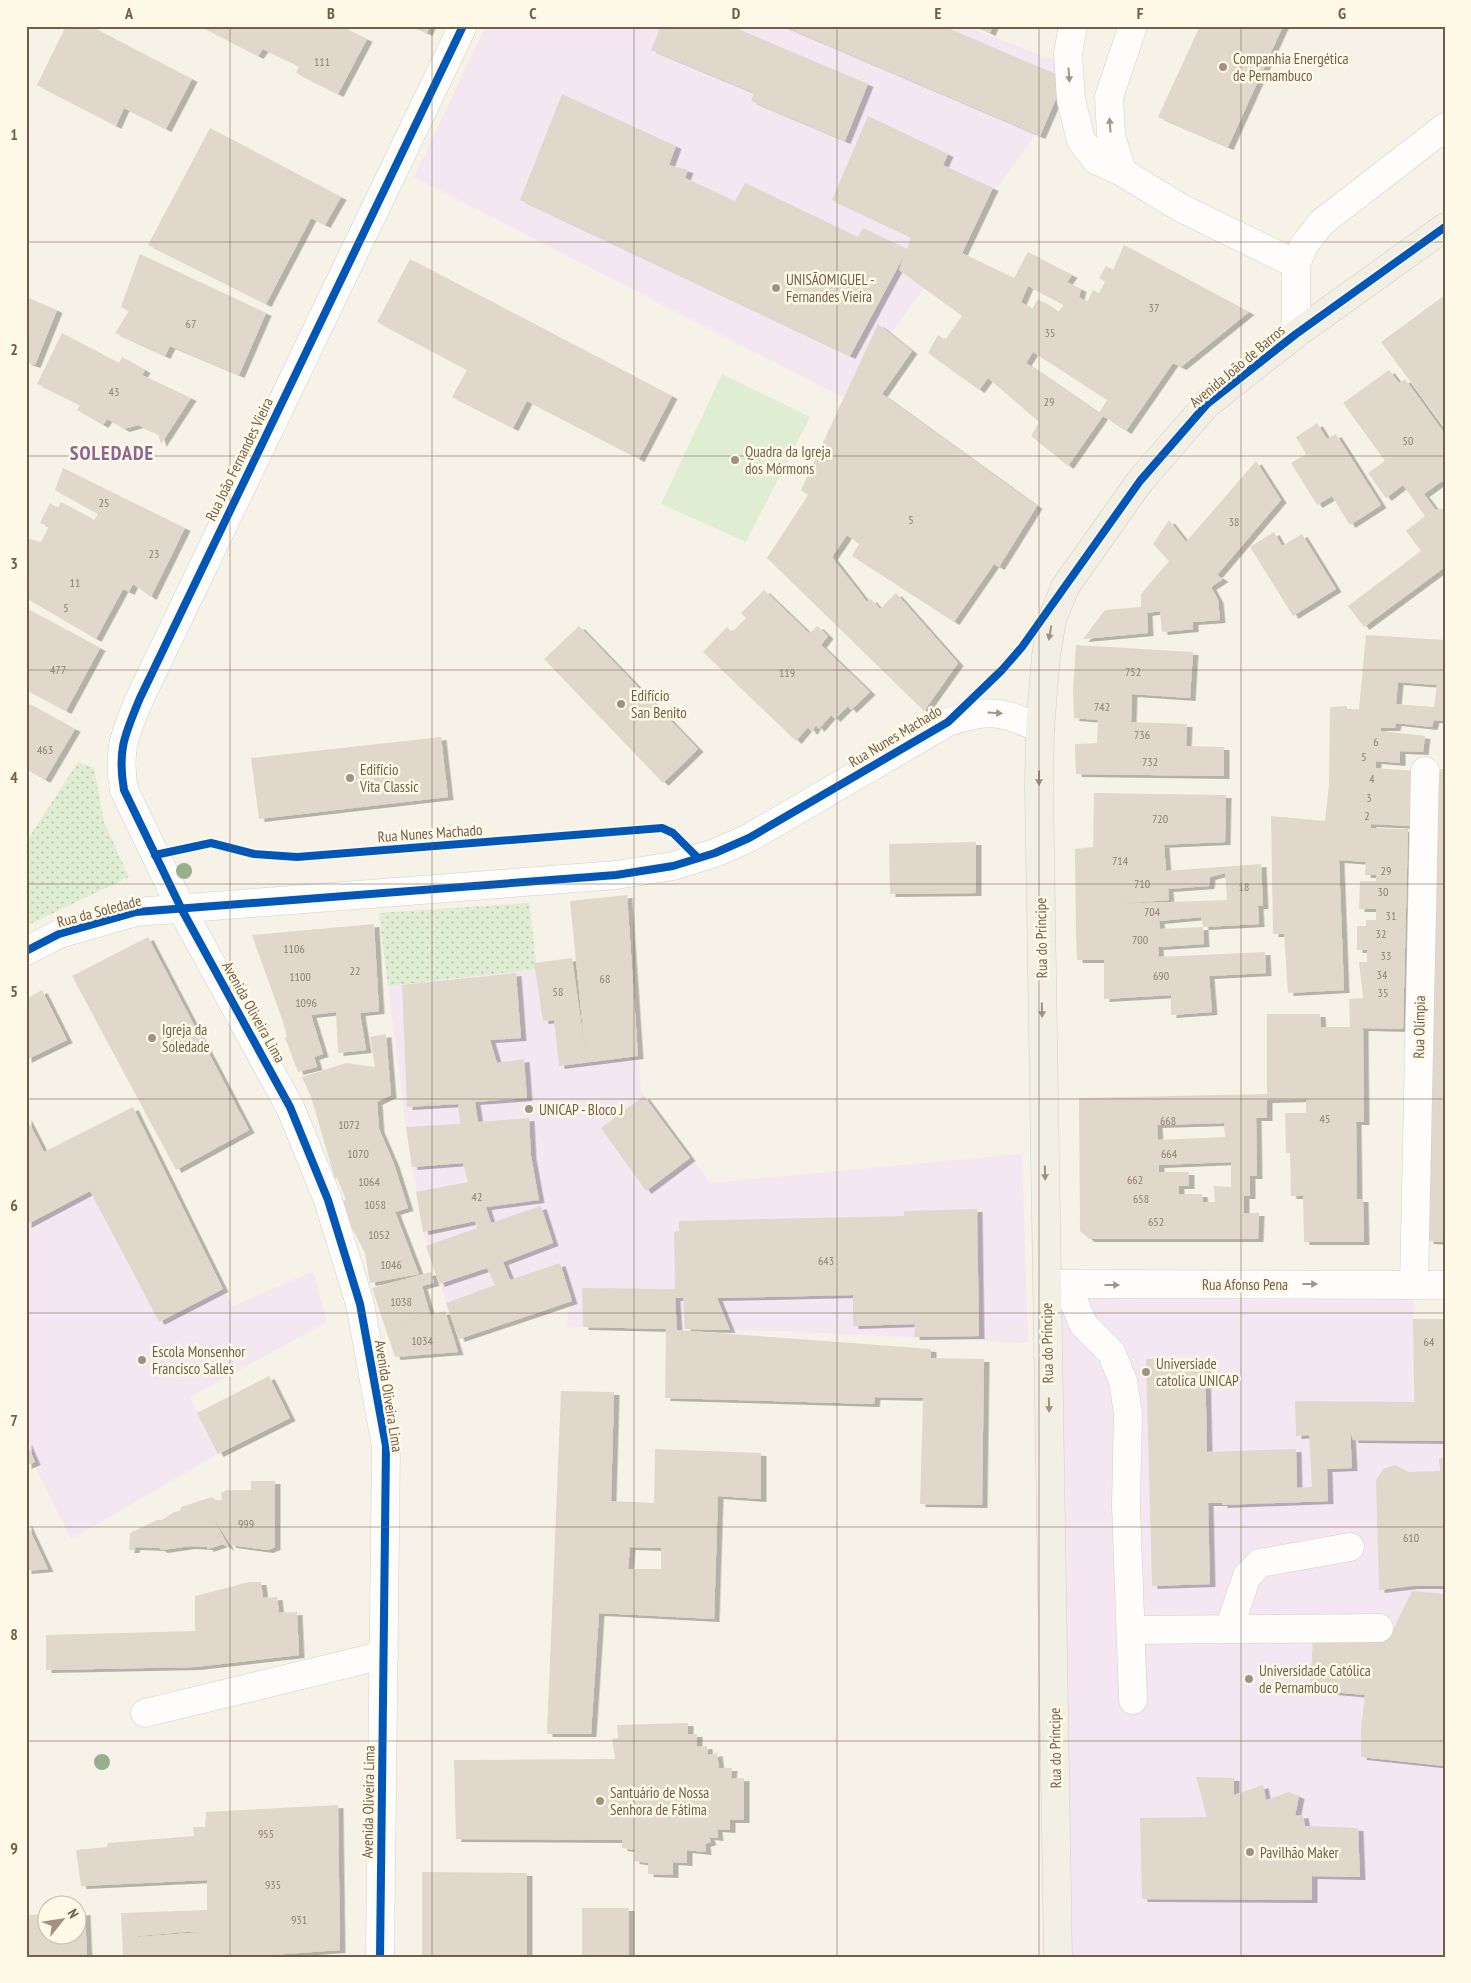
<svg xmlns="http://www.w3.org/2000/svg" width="1471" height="1983" font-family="'PT Sans Narrow',sans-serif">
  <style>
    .education { fill: #f4e7f1 }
    .grass { fill: #dfeed2 }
    .park { fill: url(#park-dots) }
    .building { fill: #e1d8cc; fill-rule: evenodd; filter: url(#shadow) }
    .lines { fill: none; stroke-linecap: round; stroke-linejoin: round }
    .minor-casing { stroke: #d5cec5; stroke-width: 29 }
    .major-casing { stroke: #d5cdc4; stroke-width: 29 }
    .minor { stroke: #fefdfb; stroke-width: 28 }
    .major { stroke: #f2efe4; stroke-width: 28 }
    .cycleway-casing { stroke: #fff9e8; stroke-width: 11 }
    .cycleway { stroke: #0057b8; stroke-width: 8 }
    .tree { fill: #97b08b }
    .oneway { fill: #a49587 }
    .oneway2 { fill: #a0907f }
    .grid { fill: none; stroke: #745d48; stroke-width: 1; stroke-opacity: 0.55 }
    .poi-dot { fill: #a29180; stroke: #fff9e8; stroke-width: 2 }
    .labels { text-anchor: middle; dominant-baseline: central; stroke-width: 5; stroke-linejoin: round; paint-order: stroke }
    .number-label { font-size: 12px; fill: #927e6c }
    .poi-label { font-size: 15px; fill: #745d48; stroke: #fff9e8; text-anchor: start }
    .street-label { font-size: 15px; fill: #745d48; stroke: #fff9e8 }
    .district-label { font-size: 20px; font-weight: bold; letter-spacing: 1px; fill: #8d6398; stroke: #fff9e8 }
    .neatline { fill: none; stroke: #745d48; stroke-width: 2 }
    .grid-label { font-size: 16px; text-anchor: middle; font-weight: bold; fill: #745d48 }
  </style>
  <defs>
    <pattern id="park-dots" width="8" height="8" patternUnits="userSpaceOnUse" patternTransform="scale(1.25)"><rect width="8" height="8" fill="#dfeed2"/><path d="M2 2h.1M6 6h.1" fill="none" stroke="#b9c4ac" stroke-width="1.8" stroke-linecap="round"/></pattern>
    <filter id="shadow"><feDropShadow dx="5.5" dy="3" stdDeviation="0" flood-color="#0004"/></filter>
  </defs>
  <rect width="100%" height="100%" fill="#f7f2e7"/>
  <g class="education">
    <polygon points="486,26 965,26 1082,71 844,398 414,177"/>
    <polygon points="529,903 543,1021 554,1020 559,1066 638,1056 641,1091 710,1183 1022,1154 1028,1343 780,1331 566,1327 571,1301 459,1339 423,1232 406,1127 379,913"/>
    <polygon points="90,1191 159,1322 223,1289 233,1306 313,1271 327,1322 190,1397 218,1454 71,1539 26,1448 26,1223"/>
    <polygon points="1046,1284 1414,1284 1412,1400 1445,1401 1445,1957 1057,1957"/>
  </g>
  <polygon class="grass" points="722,374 810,417 746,542 661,504"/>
  <g class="park">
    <polygon points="78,762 94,768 104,822 129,877 26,926 26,842"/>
    <polygon points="529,903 537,969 388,986 379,913"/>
  </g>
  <g class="building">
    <polygon points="66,26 90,26 192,79 166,129 124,108 116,126 37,85"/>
    <polygon points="200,26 341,26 367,39 338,94 296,73 299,66 263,49 258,56"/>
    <polygon points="412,26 430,26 427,33"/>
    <polygon points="661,26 731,26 868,84 845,141 751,101 754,93 651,50"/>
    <polygon points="783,26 943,26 1065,78 1040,136"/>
    <polygon points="975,26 993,26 990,33"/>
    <polygon points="1200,26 1283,26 1228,147 1158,117"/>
    <path d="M562,94l114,52 -7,19 19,5 -3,8 50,23 10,-18 113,54 5,-9 44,21 4,-12 -79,-37 36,-84 80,38 -5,11 50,23 -31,65 52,25 14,-26 44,23 -5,7 14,7 -2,8 8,5 6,-12 6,3 6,-11 -6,-4 7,-12 7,4 11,-25 125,67 -68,55 -8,-4 -47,68 -23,-15 -35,50 -37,-30 8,-14 -51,-44 -9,12 -51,-37 10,-18 7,5 17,-24 -63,-46 6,-16 -55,102 -330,-156zM1028,286l36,19 -6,7 -20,-13 -6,10 -11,-7zM1033,352l74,48 -8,13 -73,-50z"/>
    <polygon points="210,128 341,197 325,225 311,218 266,304 148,245"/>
    <polygon points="140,254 266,313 239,375 170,346 165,356 115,333 129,311 121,307"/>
    <polygon points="410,259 672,396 639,459 527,401 513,428 452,397 467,370 377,322"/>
    <polygon points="1445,295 1445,428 1381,342"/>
    <polygon points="26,297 57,310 35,365 26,362"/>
    <polygon points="878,324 912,351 882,394 1037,506 999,567 994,564 954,622 852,556 859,544 847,535 832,557 867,602 871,599 880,609 896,593 958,663 924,711 767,558 808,495 801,490"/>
    <polygon points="62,333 119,363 122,357 145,370 142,375 191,398 161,444 158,434 138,425 124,429 107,419 103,425 77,410 80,405 37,384"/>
    <polygon points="1389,370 1399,383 1405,379 1445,434 1445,485 1442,481 1424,494 1435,509 1445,509 1445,567 1364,627 1348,606 1421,551 1406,531 1425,516 1403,485 1386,498 1368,473 1385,461 1343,403"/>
    <polygon points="1317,423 1327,439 1336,434 1381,505 1350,525 1332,496 1317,505 1291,463 1306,454 1296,437"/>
    <polygon points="1256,461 1281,500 1217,575 1223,579 1211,587 1218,600 1220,620 1193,622 1193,629 1162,632 1160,611 1147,613 1148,633 1083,639 1105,610 1141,607 1141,594 1169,561 1153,544 1169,520 1186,542"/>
    <polygon points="63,468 185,528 151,597 133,584 129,592 123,589 96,639 26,598 26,538 41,542 49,526 40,523 50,503 58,508 61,502 94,520 98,514 55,490"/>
    <polygon points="1274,532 1282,546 1302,534 1336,589 1293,616 1250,547"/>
    <polygon points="764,590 809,633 818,626 828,636 821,645 870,692 851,710 848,706 835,719 831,715 819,729 816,725 812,732 808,727 796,741 703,652 727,627 732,632 746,618 741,613"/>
    <polygon points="26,608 100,648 66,711 26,690"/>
    <polygon points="579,626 698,749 663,783 544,659"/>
    <path d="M1366,635l79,5v81l-11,-1 -2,7 -36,-4 -1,5h-14v3l44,5 -2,16 -23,-1v12l-24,-2v7l39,3 -4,20 -2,35 -38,-2v4l37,1 -5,200 -40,-1 1,94h-8l1,77h6l1,43h-60l-1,-46h-12l-1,-43h-4l-1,-40h21v-14l-39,1v18h-11l1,58h-7v20h-6v17h15l-1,26h-169l-9,-8 -1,-133 188,-4v-80h53l1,13h29l-1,-28 14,-1 -4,-36h8v-12h-10v-24h9v-6h10v-11h-17l1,-28h16v-6h-11l1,-13 -27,-2 5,130 -56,3 -4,-59h-11l-2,-118 54,5 4,-36 1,-78 17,-1v4l12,-1zM1398,682l39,3 -3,22 -38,-3zM1224,1123l1,14 -67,3 -1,-15zM1231,1162v25l-17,-1 1,16h-12l-1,-8h-23v-8h10v-14h-30v-7z"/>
    <polygon points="1076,645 1193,652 1190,698 1132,694 1131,722 1187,724 1186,746 1224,747 1224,776 1076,774 1075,744 1097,743 1098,720 1074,718 1073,689"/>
    <polygon points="26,702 75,729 45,780 26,769"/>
    <polygon points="441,737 448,797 259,819 251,758"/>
    <polygon points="1440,769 1445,769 1445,1242 1428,1241 1434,864"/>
    <path d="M1094,793l132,2 -1,47 -68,3h7l2,26 95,-7 2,42h-5l1,18 -56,3 -2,-10 -42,4 1,8 43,-2 1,17 -46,3 1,10 106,-5 1,21 -57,3 3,36 -41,3v-20l-67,4v-39h-27l-1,-26 -1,-85 18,-2zM1225,873l2,27 -112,4 54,-4 -1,-11 41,-3 1,-9z"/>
    <polygon points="976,842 976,893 890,894 889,844"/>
    <polygon points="627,895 638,1056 559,1066 554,1020 543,1021 534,963 572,958 585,1050 570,901"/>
    <polygon points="374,924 379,1011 360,1013 366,1050 338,1053 336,1012 311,1015 323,1054 314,1057 317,1067 298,1072 285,1038 287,1037 282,1019 252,935"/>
    <polygon points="148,937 249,1130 176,1170 72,976"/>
    <polygon points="516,973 521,1038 490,1040 497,1063 524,1059 527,1098 475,1102 478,1122 529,1118 531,1156 539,1200 486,1207 491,1223 541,1206 553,1243 503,1262 510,1280 560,1263 572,1301 459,1339 446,1303 495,1285 487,1268 439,1284 426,1246 477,1228 475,1221 423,1232 416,1192 468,1182 463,1163 412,1167 406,1127 460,1124 458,1104 407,1107 402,985"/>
    <polygon points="42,990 67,1040 26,1060 26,999"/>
    <polygon points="386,1034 391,1095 377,1102 379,1129 394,1164 408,1208 395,1212 419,1274 370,1283 365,1253 351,1226 342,1201 346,1200 337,1178 335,1179 311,1097 302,1077 346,1063 375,1067 370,1037"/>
    <polygon points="644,1096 690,1158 646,1191 601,1128"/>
    <polygon points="133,1107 223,1289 159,1322 90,1191 26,1225 26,1117 44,1152"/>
    <polygon points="977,1209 979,1336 914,1337 915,1324 853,1326 853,1295 717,1298 730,1330 685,1329 683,1298 675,1298 677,1330 931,1349 931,1358 984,1359 982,1505 920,1504 923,1398 875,1397 874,1404 665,1398 666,1329 583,1327 582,1288 675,1289 674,1232 679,1231 679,1221 904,1216 904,1211"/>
    <polygon points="431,1272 434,1283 422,1286 430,1314 394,1325 445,1311 458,1352 395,1357 372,1288"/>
    <polygon points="1413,1319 1445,1319 1445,1441 1353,1440 1350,1430 1352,1468 1327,1469 1328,1501 1222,1505 1222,1503 1208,1503 1210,1584 1152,1586 1146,1359 1205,1359 1207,1452 1296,1449 1297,1488 1312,1487 1309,1435 1296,1436 1295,1401 1414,1402"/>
    <polygon points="269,1376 290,1418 218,1454 197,1413"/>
    <path d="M561,1391l53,1 -3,109 43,2 1,-54 106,4v46l-43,-3 -4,123 -115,-6 -8,121h-44zM630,1547l31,1v21h-33z"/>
    <polygon points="26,1441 35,1462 26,1466"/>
    <polygon points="1439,1458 1445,1458 1445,1586 1412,1586 1379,1590 1376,1480 1383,1469 1395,1465 1408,1472 1440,1471"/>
    <polygon points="251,1481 275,1481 275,1547 268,1550 231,1545 212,1516 229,1548 223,1544 208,1549 207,1547 190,1546 162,1550 159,1548 135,1547 134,1550 129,1550 130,1533 157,1520 162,1520 174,1512 180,1511 181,1507 212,1497 217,1501 222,1500 221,1493 227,1490 251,1490"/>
    <polygon points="26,1522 48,1569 26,1571"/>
    <polygon points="249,1582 261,1582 263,1598 277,1597 279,1613 297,1612 299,1655 195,1667 46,1670 46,1635 195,1631 195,1596"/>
    <polygon points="1412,1591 1445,1594 1445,1766 1361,1757 1361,1729 1365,1695 1310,1690 1314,1622 1393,1630"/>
    <polygon points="688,1723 688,1734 697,1734 697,1747 707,1746 708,1755 717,1753 719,1768 732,1768 731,1779 744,1778 744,1820 730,1820 730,1830 717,1829 718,1838 709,1837 711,1842 705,1844 706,1852 687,1850 687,1863 673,1862 673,1875 648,1874 648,1863 634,1861 635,1850 622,1848 622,1840 456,1839 454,1760 615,1759 612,1739 618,1738 617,1725"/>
    <polygon points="1196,1777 1234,1778 1234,1795 1263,1785 1266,1800 1289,1792 1299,1796 1295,1816 1303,1815 1305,1826 1358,1828 1360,1877 1312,1876 1312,1900 1142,1899 1140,1818 1207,1817"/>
    <path d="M338,1805l2,145 -96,7h-121l-2,-44 86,-3v-30l-126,6 -5,-36 31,-3 1,-4 86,-7 -1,-9h12l1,-15zM185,1932h18l-65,5v-1z"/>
    <polygon points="422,1872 527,1873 527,1957 422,1957"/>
    <rect x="582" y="1908" width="47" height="49"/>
    <polygon points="85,1912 87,1957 26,1957 26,1915 48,1914 48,1936 78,1936 78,1913"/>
  </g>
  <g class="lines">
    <g class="minor-casing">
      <g id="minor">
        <polyline points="1073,26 1068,53 1071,100 1081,140 1096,160 1122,172 1181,208 1296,264"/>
        <polyline points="1122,172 1111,135 1109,97 1133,26"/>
        <polyline points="1296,334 1296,264 1304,245 1321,223 1445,127"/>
        <path d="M26,951l33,-17 77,-22 480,-37 57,-9 42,-13 34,-15 199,-116c39,-13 55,-12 92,7"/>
        <polyline points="1050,1284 1445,1285"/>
        <polyline points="1414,1284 1425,771"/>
        <polyline points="1067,1285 1083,1324 1111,1352 1123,1381 1128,1413 1126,1505 1133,1700"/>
        <polyline points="1229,1629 1247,1576 1260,1563 1350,1547"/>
        <polyline points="1131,1630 1379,1628"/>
        <polyline points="145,1713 384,1655"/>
        <path d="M380,1957l6,-511 -26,-142 -32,-104 -38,-93 -108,-197 -58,-120c-7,-40 1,-56 16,-92l323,-672"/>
      </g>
    </g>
    <g class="major-casing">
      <polyline id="major" points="1058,1957 1039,787 1040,729 1046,656 1052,620 1065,587 1140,481 1207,404 1296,334 1445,227"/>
    </g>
    <use href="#minor" class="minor"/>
    <use href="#major" class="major"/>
    <g class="cycleway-casing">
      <g id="cycleway">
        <polyline points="155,855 211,843 254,854 297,857 662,828 673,833 698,858"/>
        <polyline points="26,951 59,934 136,912 616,875 673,866 715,853 749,838 948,722 1002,670 1022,647 1140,481 1207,404 1296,334 1445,227"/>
        <path d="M380,1957l6,-511 -26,-142 -32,-104 -38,-93 -108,-197 -58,-120c-7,-40 1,-56 16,-92l323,-672"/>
      </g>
    </g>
    <use href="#cycleway" class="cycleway"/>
  </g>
  <g class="tree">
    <circle cx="184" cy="871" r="8"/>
    <circle cx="102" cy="1762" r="8"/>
  </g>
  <defs><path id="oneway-solid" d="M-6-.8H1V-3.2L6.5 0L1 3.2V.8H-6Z" transform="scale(1.25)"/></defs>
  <g class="oneway">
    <use href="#oneway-solid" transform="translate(1069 75) rotate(86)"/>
    <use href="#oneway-solid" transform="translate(1110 125) rotate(-94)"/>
    <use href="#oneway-solid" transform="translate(995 713) rotate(3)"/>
    <use href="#oneway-solid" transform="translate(1310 1284)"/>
    <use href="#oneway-solid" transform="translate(1112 1285)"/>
  </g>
  <g class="oneway2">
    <use href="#oneway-solid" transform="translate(1050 633) rotate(100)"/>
    <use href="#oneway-solid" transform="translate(1039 778) rotate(90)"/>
    <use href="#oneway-solid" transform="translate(1042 1010) rotate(89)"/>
    <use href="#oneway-solid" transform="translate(1045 1173) rotate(89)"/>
    <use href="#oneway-solid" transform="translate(1049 1405) rotate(89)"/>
  </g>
  <path class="grid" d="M230,26v1931M432,26v1931M634,26v1931M837,26v1931M1039,26v1931M1241,26v1931M26,242h1419M26,456h1419M26,670h1419M26,884h1419M26,1099h1419M26,1313h1419M26,1527h1419M26,1741h1419"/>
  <g class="poi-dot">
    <circle cx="1223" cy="67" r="5"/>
    <circle cx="776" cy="288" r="5"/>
    <circle cx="735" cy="460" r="5"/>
    <circle cx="621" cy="704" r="5"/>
    <circle cx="350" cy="778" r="5"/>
    <circle cx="152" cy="1038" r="5"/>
    <circle cx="529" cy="1109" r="5"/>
    <circle cx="142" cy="1360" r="5"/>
    <circle cx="1146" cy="1372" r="5"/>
    <circle cx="1249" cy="1679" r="5"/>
    <circle cx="600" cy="1801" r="5"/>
    <circle cx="1250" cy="1852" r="5"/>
  </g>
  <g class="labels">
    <g class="number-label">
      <text x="322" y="61">111</text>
      <text x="1154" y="307">37</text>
      <text x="191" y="323">67</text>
      <text x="1050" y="332">35</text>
      <text x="114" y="391">43</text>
      <text x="1049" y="401">29</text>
      <text x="1408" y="440">50</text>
      <text x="104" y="502">25</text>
      <text x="911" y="519">5</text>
      <text x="1234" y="521">38</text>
      <text x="154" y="553">23</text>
      <text x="75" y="582">11</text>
      <text x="66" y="607">5</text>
      <text x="58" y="669">477</text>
      <text x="1133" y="671">752</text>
      <text x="787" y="672">119</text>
      <text x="1102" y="706">742</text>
      <text x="1142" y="734">736</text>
      <text x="1376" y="741">6</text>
      <text x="45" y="749">463</text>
      <text x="1364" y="756">5</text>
      <text x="1150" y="761">732</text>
      <text x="1372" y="778">4</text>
      <text x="1369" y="797">3</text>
      <text x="1367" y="815">2</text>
      <text x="1160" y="818">720</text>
      <text x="1120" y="860">714</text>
      <text x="1386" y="870">29</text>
      <text x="1142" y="883">710</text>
      <text x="1244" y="886">18</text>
      <text x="1383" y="891">30</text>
      <text x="1152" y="911">704</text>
      <text x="1391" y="915">31</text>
      <text x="1381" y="933">32</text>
      <text x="1140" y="939">700</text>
      <text x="294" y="948">1106</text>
      <text x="1386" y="955">33</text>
      <text x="355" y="970">22</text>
      <text x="1382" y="974">34</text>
      <text x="1161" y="975">690</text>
      <text x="300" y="976">1100</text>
      <text x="605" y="978">68</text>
      <text x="558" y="991">58</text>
      <text x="1383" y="992">35</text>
      <text x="306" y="1002">1096</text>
      <text x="1325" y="1118">45</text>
      <text x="1168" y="1120">668</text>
      <text x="349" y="1124">1072</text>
      <text x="358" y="1153">1070</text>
      <text x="1169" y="1153">664</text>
      <text x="1135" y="1179">662</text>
      <text x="369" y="1181">1064</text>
      <text x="477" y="1196">42</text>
      <text x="1141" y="1198">658</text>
      <text x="375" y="1204">1058</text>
      <text x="1156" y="1221">652</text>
      <text x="379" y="1234">1052</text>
      <text x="826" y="1260">643</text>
      <text x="391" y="1264">1046</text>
      <text x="401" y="1301">1038</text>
      <text x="422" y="1340">1034</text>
      <text x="1429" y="1341">64</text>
      <text x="246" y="1523">999</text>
      <text x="1411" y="1537">610</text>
      <text x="266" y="1833">955</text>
      <text x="273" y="1884">935</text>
      <text x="299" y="1919">931</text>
    </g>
    <g class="poi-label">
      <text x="1233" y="58">Companhia Energética<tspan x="1233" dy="17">de Pernambuco</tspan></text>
      <text x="786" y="279">UNISÃOMIGUEL -<tspan x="786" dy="17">Fernandes Vieira</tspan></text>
      <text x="745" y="451">Quadra da Igreja<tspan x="745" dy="17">dos Mórmons</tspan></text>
      <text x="631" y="695">Edifício<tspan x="631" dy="17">San Benito</tspan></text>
      <text x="360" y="769">Edifício<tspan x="360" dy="17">Vita Classic</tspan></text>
      <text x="162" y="1029">Igreja da<tspan x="162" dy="17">Soledade</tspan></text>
      <text x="539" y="1109">UNICAP - Bloco J</text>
      <text x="152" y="1351">Escola Monsenhor<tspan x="152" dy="17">Francisco Salles</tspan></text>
      <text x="1156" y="1363">Universiade<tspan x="1156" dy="17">catolica UNICAP</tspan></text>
      <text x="1259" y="1670">Universidade Católica<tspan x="1259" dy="17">de Pernambuco</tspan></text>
      <text x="610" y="1792">Santuário de Nossa<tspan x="610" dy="17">Senhora de Fátima</tspan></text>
      <text x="1260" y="1852">Pavilhão Maker</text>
    </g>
    <g class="street-label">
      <text transform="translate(1237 366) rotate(-40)">Avenida João de Barros</text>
      <text transform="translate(239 459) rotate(-64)">Rua João Fernandes Vieira</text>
      <text transform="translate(895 736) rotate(-31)">Rua Nunes Machado</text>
      <text transform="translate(430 833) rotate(-4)">Rua Nunes Machado</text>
      <text transform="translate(99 911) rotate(-15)">Rua da Soledade</text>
      <text transform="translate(1041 938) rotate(-91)">Rua do Príncipe</text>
      <text transform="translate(254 1012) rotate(61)">Avenida Oliveira Lima</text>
      <text transform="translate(1419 1027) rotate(-89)">Rua Olímpia</text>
      <text x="1245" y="1284">Rua Afonso Pena</text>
      <text transform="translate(1047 1343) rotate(-91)">Rua do Príncipe</text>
      <text transform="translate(389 1396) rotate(81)">Avenida Oliveira Lima</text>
      <text transform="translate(1055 1748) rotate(-91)">Rua do Príncipe</text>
      <text transform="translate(368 1802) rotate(-89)">Avenida Oliveira Lima</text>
    </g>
    <g class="district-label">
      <text x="112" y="453">SOLEDADE</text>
    </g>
  </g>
  <rect width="1471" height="1983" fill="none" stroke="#fff9e8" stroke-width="55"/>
  <g transform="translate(62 1920) rotate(60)"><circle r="24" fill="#fff9e8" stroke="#c7bba8"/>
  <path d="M0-4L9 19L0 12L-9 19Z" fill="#a29180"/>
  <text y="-8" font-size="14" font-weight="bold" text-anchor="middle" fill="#745d48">N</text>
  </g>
  <rect x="28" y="28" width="1416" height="1928" class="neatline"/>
  <g class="grid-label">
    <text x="129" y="19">A</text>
    <text x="331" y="19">B</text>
    <text x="533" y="19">C</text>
    <text x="736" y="19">D</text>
    <text x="938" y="19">E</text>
    <text x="1140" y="19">F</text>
    <text x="1342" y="19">G</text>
    <text x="14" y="140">1</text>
    <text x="14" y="355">2</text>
    <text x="14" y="569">3</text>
    <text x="14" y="783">4</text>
    <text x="14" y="997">5</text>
    <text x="14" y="1211">6</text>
    <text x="14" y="1426">7</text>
    <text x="14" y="1640">8</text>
    <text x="14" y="1854">9</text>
  </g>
</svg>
